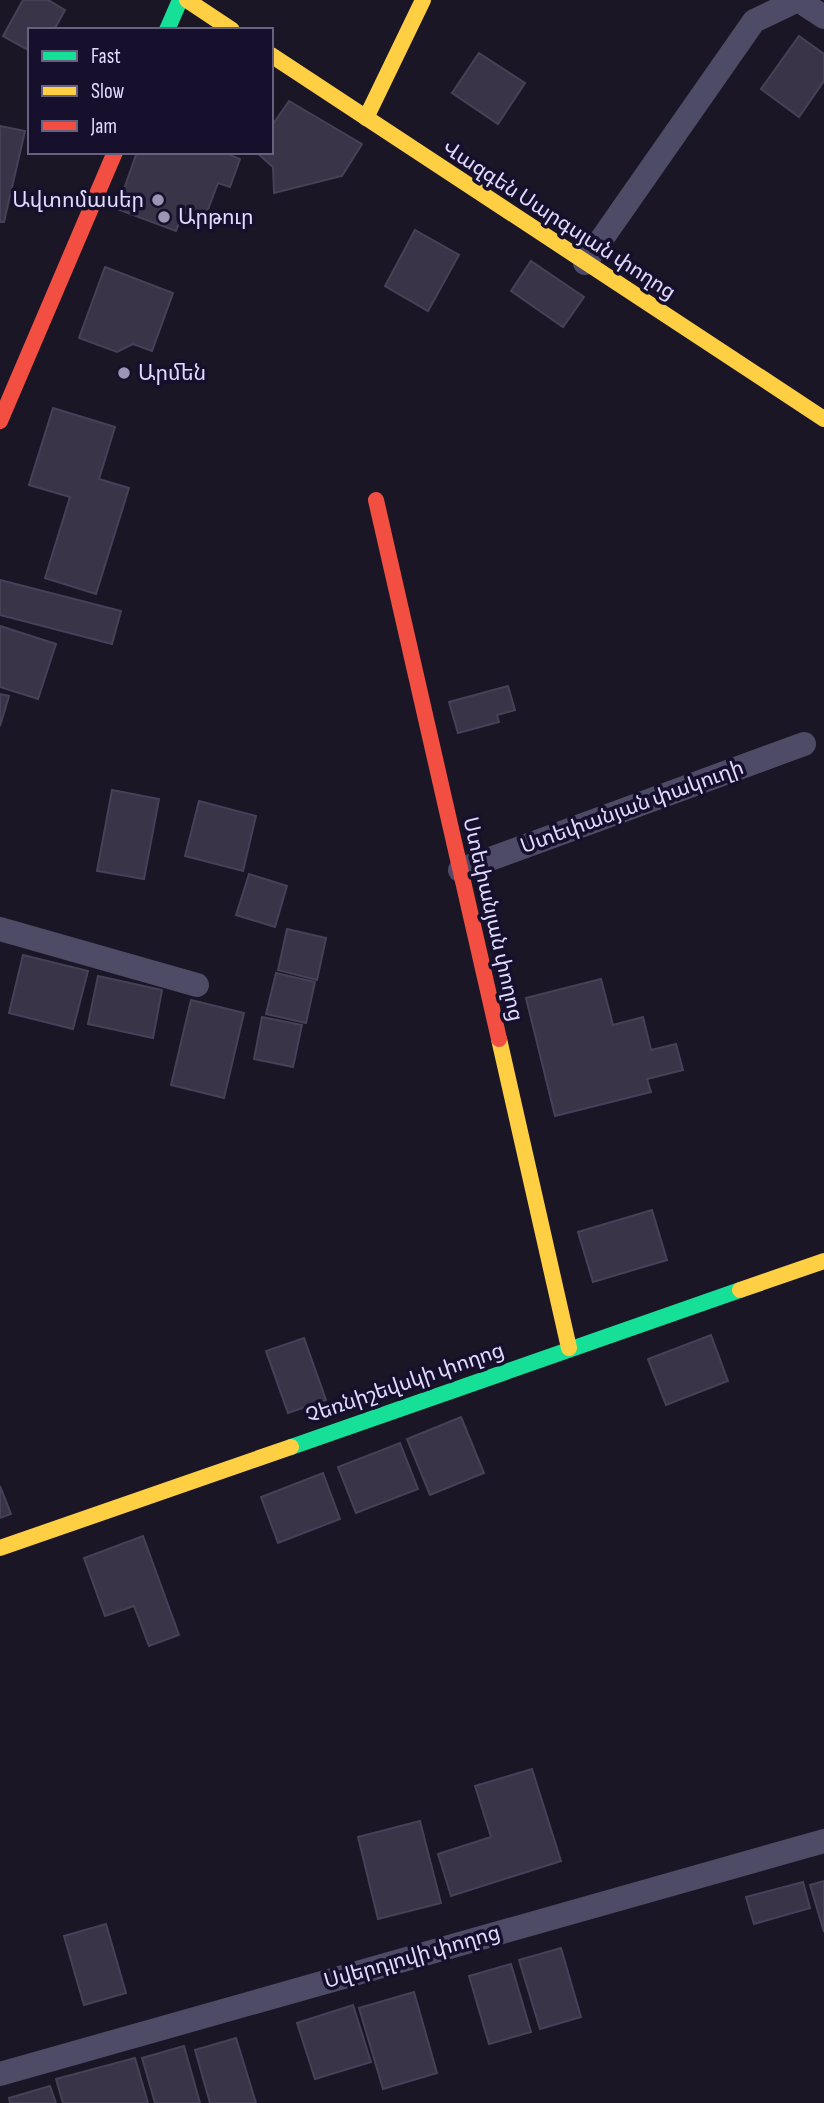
<svg xmlns="http://www.w3.org/2000/svg" width="824" height="2103" font-family="'Sofia Sans Condensed','Noto Sans Armenian',sans-serif">
  <style>
    .building { fill: #393447; stroke: #474158; stroke-width: 2 }
    .lines { fill: none; stroke-linecap: round; stroke-linejoin: round }
    .street { stroke: #4d4b66; stroke-width: 24 }
    .fast { stroke: #16e098; stroke-width: 16 }
    .slow { stroke: #ffcf43; stroke-width: 16 }
    .jam { stroke: #f24e42; stroke-width: 16 }
    .poi-dot { fill: #9b96b3; stroke: #16102c; stroke-width: 2.5 }
    .labels { text-anchor: middle; dominant-baseline: central; stroke-width: 7; stroke-linejoin: round; paint-order: stroke }
    .poi-label { font-size: 21px; fill: #e0dbff; stroke: #16102c; text-anchor: start }
    .street-label { font-size: 21px; fill: #e0dbff; stroke: #16102c }
  </style>
  <rect width="100%" height="100%" fill="#1a1626"/>
  <g class="building">
    <polygon points="23,0 48,0 65,10 54,30 30,30 30,51 3,36"/>
    <polygon points="799,36 824,54 824,81 799,117 761,89"/>
    <polygon points="479,53 525,83 498,124 452,93"/>
    <polygon points="289,101 362,144 342,176 274,193 273,167 256,152 271,152 271,127"/>
    <polygon points="0,126 25,131 4,222 0,222"/>
    <polygon points="137,152 223,152 240,159 230,187 218,183 204,220 183,212 176,231 117,209"/>
    <polygon points="415,230 459,255 428,311 385,286"/>
    <polygon points="531,261 584,297 563,327 511,291"/>
    <polygon points="105,267 173,293 152,351 133,344 117,352 79,338"/>
    <polygon points="53,408 115,427 99,479 129,488 96,594 45,578 70,497 29,485"/>
    <polygon points="0,580 121,611 112,644 0,615"/>
    <polygon points="0,626 56,644 38,699 0,687"/>
    <polygon points="508,686 515,710 497,715 499,722 458,733 449,702"/>
    <polygon points="0,694 9,696 0,726"/>
    <polygon points="112,790 159,799 144,879 97,871"/>
    <polygon points="199,801 256,816 243,871 185,856"/>
    <polygon points="249,874 287,886 275,927 236,915"/>
    <polygon points="287,929 326,938 317,980 278,970"/>
    <polygon points="23,955 88,971 73,1029 9,1013"/>
    <polygon points="276,973 315,982 306,1023 266,1014"/>
    <polygon points="98,976 162,990 153,1038 88,1024"/>
    <polygon points="601,979 613,1025 643,1017 651,1050 676,1044 683,1070 647,1079 651,1092 555,1116 526,998"/>
    <polygon points="191,1000 244,1013 224,1098 171,1085"/>
    <polygon points="262,1017 302,1025 293,1067 254,1059"/>
    <polygon points="652,1210 667,1260 593,1282 578,1232"/>
    <polygon points="711,1335 728,1381 666,1405 648,1359"/>
    <polygon points="304,1338 326,1400 288,1413 266,1351"/>
    <polygon points="461,1417 484,1473 430,1495 407,1439"/>
    <polygon points="400,1443 418,1489 356,1513 338,1467"/>
    <polygon points="323,1473 340,1519 278,1543 261,1497"/>
    <polygon points="0,1486 11,1514 0,1518"/>
    <polygon points="143,1536 179,1635 149,1646 134,1606 105,1616 84,1558"/>
    <polygon points="532,1769 561,1861 451,1896 438,1854 491,1837 475,1786"/>
    <polygon points="420,1821 441,1903 378,1919 358,1837"/>
    <polygon points="824,1881 824,1932 810,1885"/>
    <polygon points="803,1882 810,1908 754,1924 746,1897"/>
    <polygon points="106,1924 126,1993 84,2005 64,1936"/>
    <polygon points="561,1948 581,2017 540,2029 519,1960"/>
    <polygon points="511,1964 531,2032 489,2044 469,1976"/>
    <polygon points="414,1992 437,2073 383,2089 359,2008"/>
    <polygon points="353,2005 371,2062 315,2079 297,2023"/>
    <polygon points="236,2038 256,2103 210,2103 195,2050"/>
    <polygon points="184,2046 200,2103 155,2103 142,2058"/>
    <polygon points="135,2058 148,2103 63,2103 56,2079"/>
    <polygon points="50,2086 56,2103 10,2103 9,2098"/>
  </g>
  <g class="lines">
    <g class="street">
      <polyline points="585,263 754,21 798,0 824,17"/>
      <polyline points="460,870 804,744"/>
      <polyline points="0,929 197,985"/>
      <polyline points="0,2074 824,1841"/>
    </g>
    <g class="fast">
      <polyline points="167,30 180,0"/>
      <polyline points="291,1447 740,1290"/>
    </g>
    <g class="slow">
      <polyline points="187,0 232,30"/>
      <polyline points="271,55 824,419"/>
      <polyline points="366,118 423,0"/>
      <polyline points="499,1039 569,1348"/>
      <polyline points="740,1290 824,1261"/>
      <polyline points="0,1548 291,1447"/>
    </g>
    <g class="jam">
      <polyline points="0,421 115,152"/>
      <polyline points="376,500 499,1039"/>
    </g>
  </g>
  <g class="poi-dot">
    <circle cx="158" cy="200" r="7"/>
    <circle cx="164" cy="217" r="7"/>
    <circle cx="124" cy="373" r="7"/>
  </g>
  <g class="labels">
    <g class="poi-label">
      <text x="144" y="200" text-anchor="end">Ավտոմասեր</text>
      <text x="178" y="217">Արթուր</text>
      <text x="138" y="373">Արմեն</text>
    </g>
    <g class="street-label">
      <text transform="translate(559 220) rotate(33)">Վազգեն Սարգսյան փողոց</text>
      <text transform="translate(632 807) rotate(-20)">Ստեփանյան փակուղի</text>
      <text transform="translate(493 919) rotate(77)">Ստեփանյան փողոց</text>
      <text transform="translate(405 1383) rotate(-19)">Չեռնիշեվսկի փողոց</text>
      <text transform="translate(412 1957) rotate(-16)">Սվերդլովի փողոց</text>
    </g>
  </g>
  <rect x="28" y="28" width="245" height="126" fill="#16102c" stroke="#676180" stroke-width="2"/>
  <rect x="42" y="51" width="35" height="10" fill="#16e098" stroke="#676180" stroke-width="2"/>
  <text x="91" y="63" font-size="21" fill="#e0dbff">Fast</text>
  <rect x="42" y="86" width="35" height="10" fill="#ffcf43" stroke="#676180" stroke-width="2"/>
  <text x="91" y="98" font-size="21" fill="#e0dbff">Slow</text>
  <rect x="42" y="121" width="35" height="10" fill="#f24e42" stroke="#676180" stroke-width="2"/>
  <text x="91" y="133" font-size="21" fill="#e0dbff">Jam</text>
</svg>
